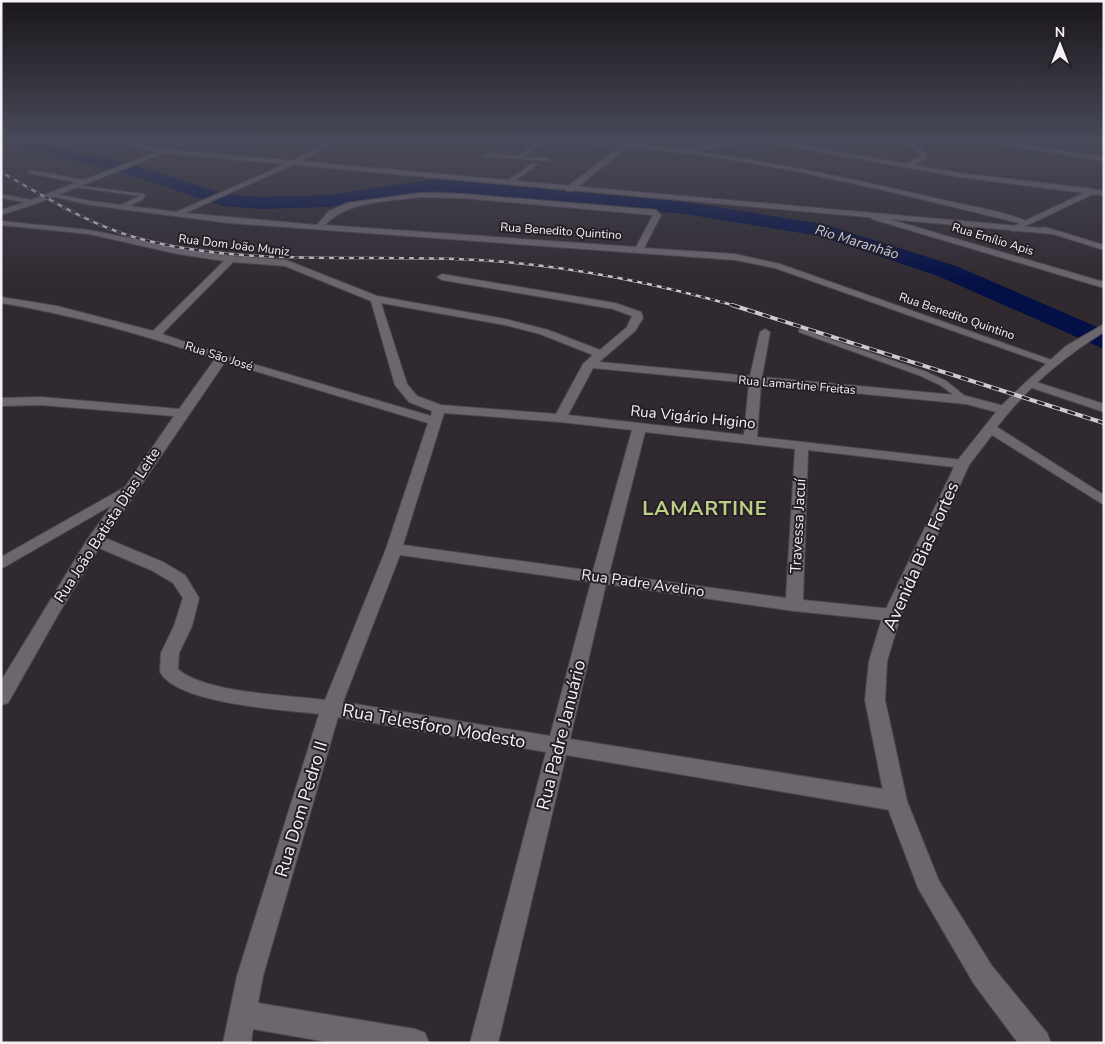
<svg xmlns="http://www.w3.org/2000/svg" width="1105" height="1044" font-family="'Nunito Sans',sans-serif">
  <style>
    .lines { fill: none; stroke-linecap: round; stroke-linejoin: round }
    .river { fill: #031045; fill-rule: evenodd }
    .lane-casing { stroke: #4d474d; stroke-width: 2 }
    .street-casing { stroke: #4d474d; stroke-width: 2 }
    .secondary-casing { stroke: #4d474d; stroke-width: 2 }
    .lane { fill: #6d666d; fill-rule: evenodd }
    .street { fill: #6d666d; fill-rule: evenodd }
    .secondary { fill: #6d666d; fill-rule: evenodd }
    .rail-far1-casing { stroke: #cfcacf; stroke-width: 2.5 }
    .rail-casing { stroke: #cfcacf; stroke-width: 4 }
    .rail-far1 { stroke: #262026; stroke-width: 2; stroke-dasharray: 5; stroke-linecap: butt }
    .rail { stroke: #262026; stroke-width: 2.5; stroke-dasharray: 8; stroke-linecap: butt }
    .labels { text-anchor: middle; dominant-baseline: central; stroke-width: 4; stroke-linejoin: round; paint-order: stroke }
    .far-street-label { font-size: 12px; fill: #f5f0f5; stroke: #262026 }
    .far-water-label { font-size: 14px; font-style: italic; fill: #becef1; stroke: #262026 }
    .street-label { font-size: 15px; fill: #f5f0f5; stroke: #262026 }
    .near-street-label { font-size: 18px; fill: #f5f0f5; stroke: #262026 }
    .district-label { font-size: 20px; font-weight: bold; letter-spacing: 1px; fill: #bbcf85; stroke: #262026 }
  </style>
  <rect width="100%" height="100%" fill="#302930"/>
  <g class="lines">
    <polygon class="river" points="1,139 24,139 136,166 225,194 260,197 329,195 435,179 685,202 823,224 956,266 1104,330 1104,349 938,276 819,236 685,214 435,191 329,207 260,209 223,206 130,175 1,143"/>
    <g class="lane-casing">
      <g id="lane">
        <polygon points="73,185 143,194 145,195 142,200 121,209 119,206 140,196 75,187"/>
        <polygon points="799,330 803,330 927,372 946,381 970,400 969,402 963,402 940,385 921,376 799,332"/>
      </g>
    </g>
    <g class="street-casing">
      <g id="street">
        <path d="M334,139h7l-44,24 -112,50 132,12 11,-13 19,-9 73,-10 43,1 193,16 5,5 -17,33 91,6 45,10 280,99 -6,3 -4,-1 -275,-97 -40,-8 -506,-37 -139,-18 -43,-10 4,-2 39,8 86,11 117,-51zM420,197l43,1 190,17 -17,32 -311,-22c23,-25 63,-23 95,-28z"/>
        <polygon points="541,139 543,142 523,157 548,158 550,161 484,156 487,154 517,156"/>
        <polygon points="630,139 637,139 573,191 567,191 567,187"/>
        <path d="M768,139l139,25 14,-8 -7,-8 -23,-9c14,0 27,5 36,15l-1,4 -12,7 46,8 133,16 11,2v4l-11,-1 -78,37h-3v-4l72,-34 -124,-16 -196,-35 -42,4 -39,8 -3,-2 42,-10z"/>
        <polygon points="969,139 983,139 1104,157 1104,161"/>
        <polygon points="1098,139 1104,139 1104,141 1099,140"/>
        <polygon points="533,163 538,164 510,184 506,184 506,182"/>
        <polygon points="30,170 84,180 87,182 84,184 28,173"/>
        <polygon points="32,200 36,202 35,204 1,215 1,210"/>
        <polygon points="875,215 1104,282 1104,288 872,219 871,217"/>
        <path d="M1,221l88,9 89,18 53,8 55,4 91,36 128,23 43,11 52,20 27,-23 5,-11 -19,-7 -171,-29 -5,-3 5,-3 173,29 26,9 2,6 -8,13 -36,31 151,14 10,-44 5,-3 5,3 -8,45 204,19 42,11 2,3 -6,4 -38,-10 -205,-20 -4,53 205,23 7,4 -7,4 -154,-18 -5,150 89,9 6,2 3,4 -3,4 -6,2 -98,-10 -188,-27 -36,155 326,52 8,3 3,7 -3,7 -8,3 -330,-56 -68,288h-28l76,-291 -208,-35 -75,259 -5,27 157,26 10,4 4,10h-96l-80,-14 -2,14h-28l14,-67 82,-262c-35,-4 -142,-10 -159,-42l1,-19 13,-27 9,-28 -10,-15 -22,-13 -52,-22 -40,65 -51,90 -7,2v-24l86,-141 25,-35 -111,64v-12l124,-70 49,-71 -133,-11 -40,1v-8l40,-1 138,12 36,-50c-70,-24 -140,-44 -214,-56v-6l56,9 96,25 71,-70 -46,-7 -89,-20 -88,-9zM233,262l52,4 86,35 24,84 14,17 23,9 -1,5 -205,-60 -64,-22zM381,303l124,22 35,9 53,21 -10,9 -27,50 -115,-9 -24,-9 -10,-12zM225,362l203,61 -42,126 -61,151c-37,-5 -121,-7 -147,-31l1,-16 13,-27 7,-28 -14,-23 -22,-13 -58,-24zM593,368l156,15 -5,52 -176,-20zM444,413l116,9 72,8 -39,141 -190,-26zM645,432l150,17 -9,149 -177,-24zM400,555l191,27 -41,154 -207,-34z"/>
        <polygon points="1030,380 1104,404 1104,412 1026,386 1026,382"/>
      </g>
    </g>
    <g class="secondary-casing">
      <g id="secondary">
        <path d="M106,139c17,-1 45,12 58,10 12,-2 21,-10 34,-10l-26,11 869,78 4,-1 59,18v5l-51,-16 -889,-81 -129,51 -34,-6v-4l30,6 126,-48z"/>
        <polygon points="336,139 404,139 401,141"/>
        <path d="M477,139c157,-6 314,25 466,61 17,4 74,14 84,22l-4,2c-142,-35 -286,-72 -433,-80 -17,-1 -105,0 -113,-5z"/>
        <path d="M1104,324v8c-41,25 -78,57 -107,95l107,68v10l-112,-70 -23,30 -68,150 -14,46 -2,39 22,101 32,80 53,85 55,67 4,10h-33l-44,-59 -56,-96 -33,-87 -20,-101 4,-39 14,-46 74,-154 43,-54 26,-25 40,-36z"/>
      </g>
    </g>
    <use href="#lane" class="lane"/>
    <use href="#street" class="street"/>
    <use href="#secondary" class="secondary"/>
    <g class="rail-far1-casing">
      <path id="rail-far1" d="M1,172c43,24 85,51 133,65 100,29 219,18 322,22 96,3 188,21 280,47"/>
    </g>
    <g class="rail-casing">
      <polyline id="rail" points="732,305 1104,423"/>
    </g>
    <use href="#rail-far1" class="rail-far1"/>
    <use href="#rail" class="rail"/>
  </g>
  <linearGradient id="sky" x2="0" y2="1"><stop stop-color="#1a171a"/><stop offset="0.49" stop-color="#484959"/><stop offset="1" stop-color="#484959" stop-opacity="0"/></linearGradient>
  <rect width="1105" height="285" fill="url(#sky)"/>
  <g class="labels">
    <g class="far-street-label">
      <text transform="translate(561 231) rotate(4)">Rua Benedito Quintino</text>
      <text transform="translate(993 239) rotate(17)">Rua Emílio Apis</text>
      <text transform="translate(234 245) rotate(7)">Rua Dom João Muniz</text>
      <text transform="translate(957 316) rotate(19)">Rua Benedito Quintino</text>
      <text transform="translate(219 356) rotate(18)">Rua São José</text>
      <text transform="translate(797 385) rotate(5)">Rua Lamartine Freitas</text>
    </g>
    <g class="far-water-label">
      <text transform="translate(857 242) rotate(17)">Rio Maranhão</text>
    </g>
    <g class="street-label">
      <text transform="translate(693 417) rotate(6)">Rua Vigário Higino</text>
      <text transform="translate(107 525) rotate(-57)">Rua João Batista Dias Leite</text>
      <text transform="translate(798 526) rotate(-87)">Travessa Jacuí</text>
      <text transform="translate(643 583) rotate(8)">Rua Padre Avelino</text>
    </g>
    <g class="near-street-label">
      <text transform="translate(921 556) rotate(-66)">Avenida Bias Fortes</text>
      <text transform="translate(434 726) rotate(10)">Rua Telesforo Modesto</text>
      <text transform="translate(561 735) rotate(-76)">Rua Padre Januário</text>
      <text transform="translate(301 809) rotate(-73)">Rua Dom Pedro II</text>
    </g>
    <g class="district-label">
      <text x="705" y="508">LAMARTINE</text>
    </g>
  </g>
  <rect width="1105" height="1044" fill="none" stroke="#f5f0f5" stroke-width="5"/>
  <g transform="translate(1060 45)" stroke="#262026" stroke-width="4" paint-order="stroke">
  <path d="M0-4L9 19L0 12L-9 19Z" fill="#f5f0f5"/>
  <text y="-8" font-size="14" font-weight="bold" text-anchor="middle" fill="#f5f0f5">N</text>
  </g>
</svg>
